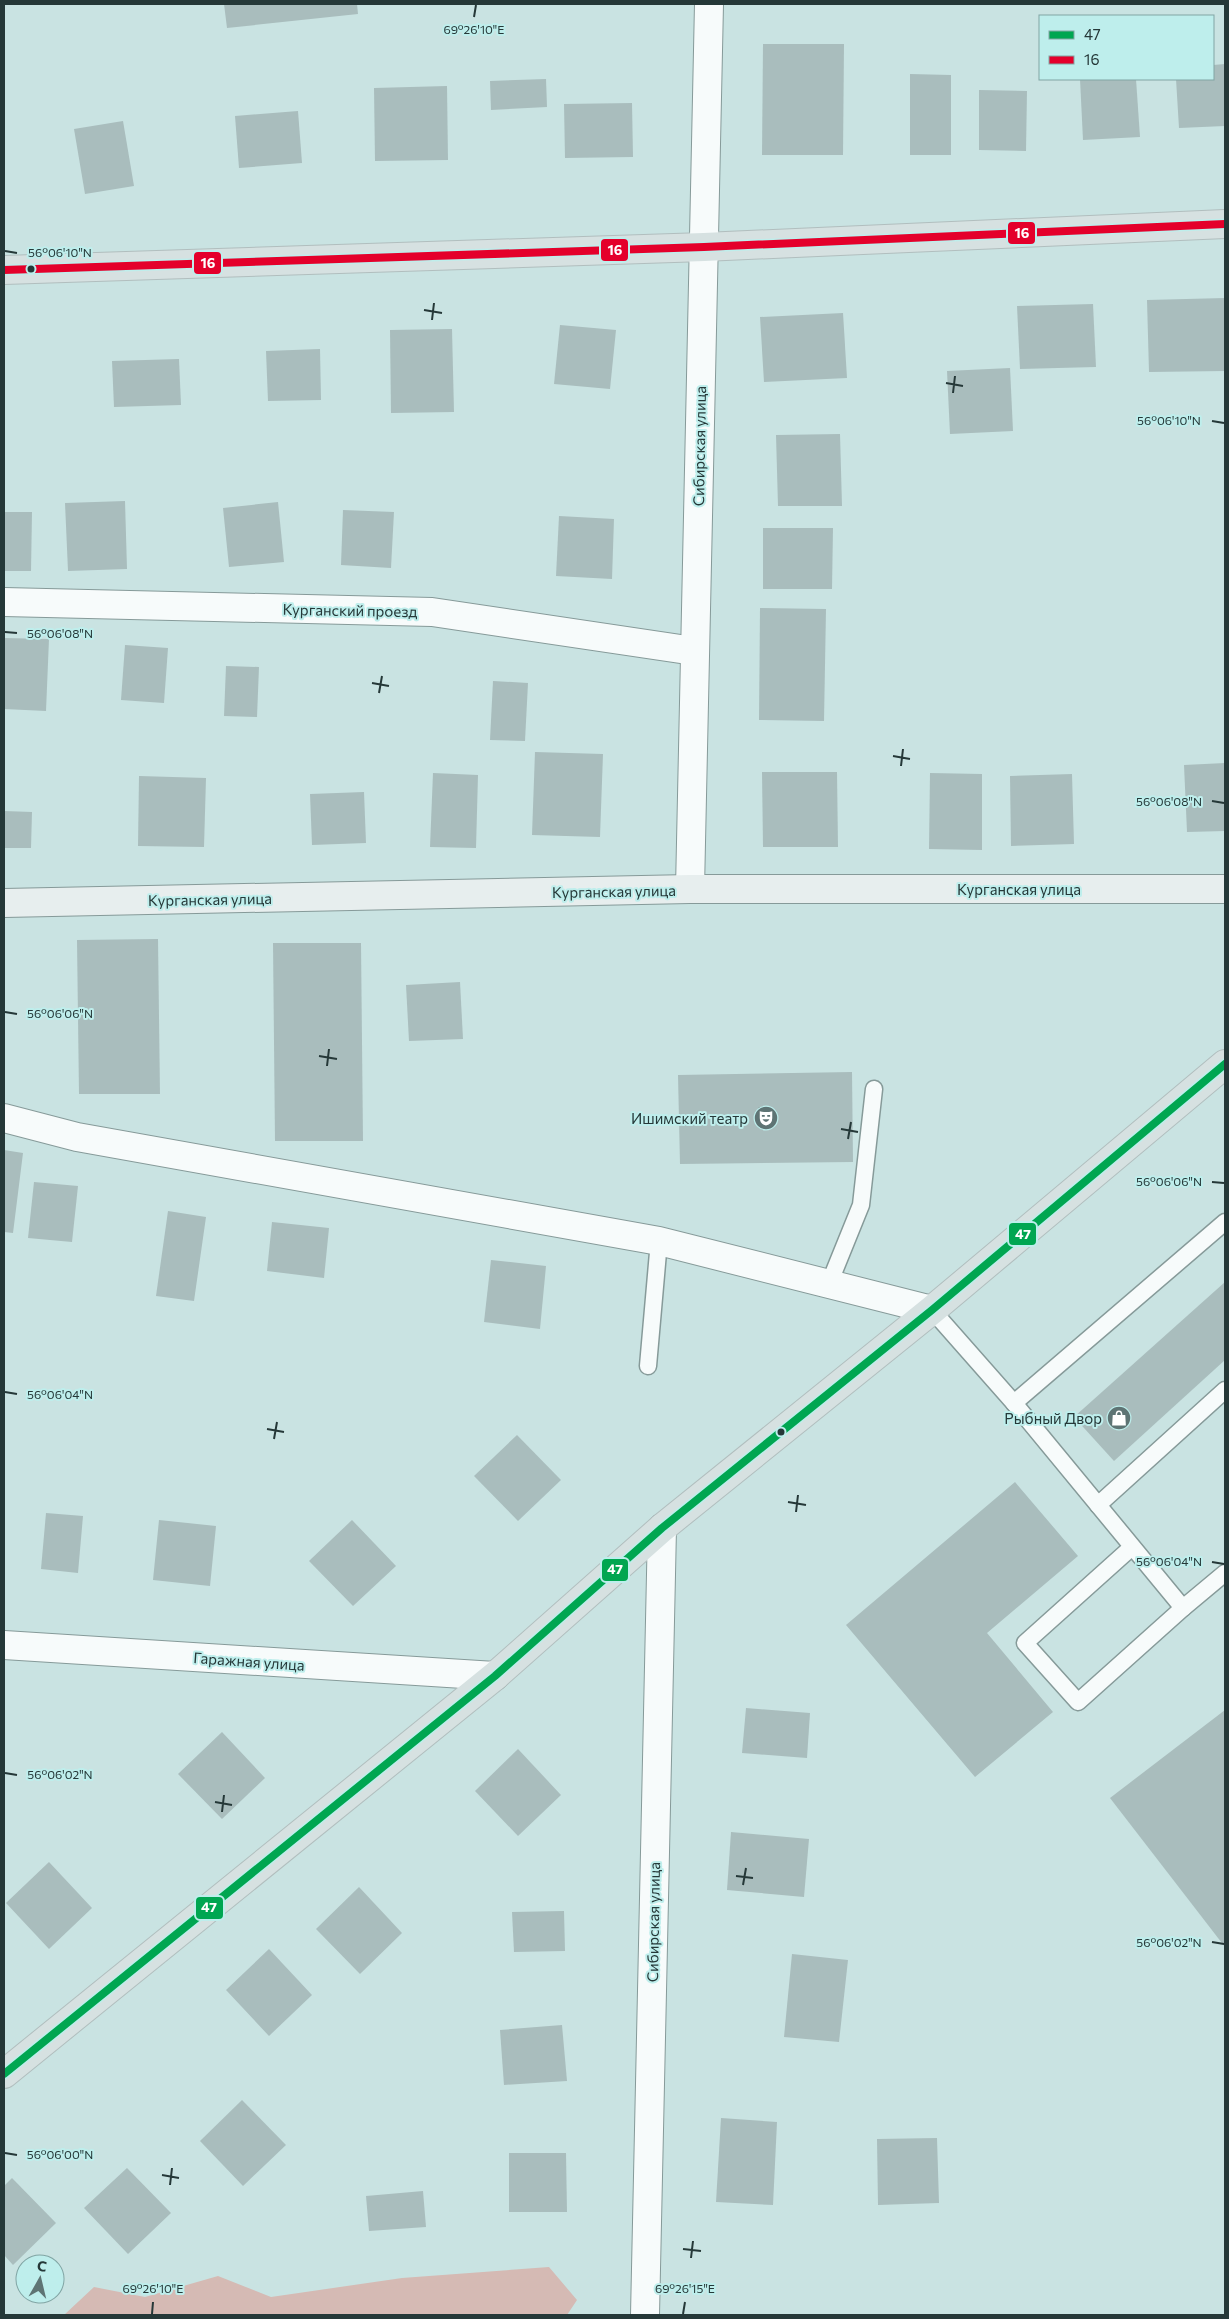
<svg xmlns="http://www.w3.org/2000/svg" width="1229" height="2319" font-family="Commissioner,sans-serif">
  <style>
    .forest { fill: #d5bab4 }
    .building { fill: #a9bdbd }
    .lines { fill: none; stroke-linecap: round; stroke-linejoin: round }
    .lane-casing { stroke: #869a99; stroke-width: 19 }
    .street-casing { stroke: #869a99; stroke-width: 30 }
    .secondary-casing { stroke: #869a99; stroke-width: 30 }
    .primary-casing { stroke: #b1bebe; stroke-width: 30 }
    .lane { stroke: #f7fbfb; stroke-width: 16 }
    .street { stroke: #f7fbfb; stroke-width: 28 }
    .secondary { stroke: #e7eeee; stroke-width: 28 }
    .primary { stroke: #d6e1e1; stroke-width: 28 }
    .bus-1-casing { stroke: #beeeec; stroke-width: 11 }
    .bus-2-casing { stroke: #beeeec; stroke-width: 11 }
    .bus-1 { stroke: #00a651; stroke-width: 8 }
    .bus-2 { stroke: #e4002b; stroke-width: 8 }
    .ticks { fill: none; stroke: #253838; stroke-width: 2 }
    .bus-dot { fill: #253838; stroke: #beeeec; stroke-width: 2 }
    .labels { text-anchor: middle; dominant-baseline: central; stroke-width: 4; stroke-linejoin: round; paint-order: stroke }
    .street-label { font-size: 15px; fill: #253838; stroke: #beeeec }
    .poi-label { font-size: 15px; fill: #253838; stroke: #beeeec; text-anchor: end }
    .ticks-label { font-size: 12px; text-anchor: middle; fill: #253838; stroke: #beeeec; stroke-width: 4; stroke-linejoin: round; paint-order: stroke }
    .line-badge { stroke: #beeeec; stroke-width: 2 }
    .badge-label { font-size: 14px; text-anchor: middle; font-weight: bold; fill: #fff }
  </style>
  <rect width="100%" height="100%" fill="#c9e3e2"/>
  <polygon class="forest" points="549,2267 577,2300 567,2315 64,2315 94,2287 145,2297 218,2276 271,2297 402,2278"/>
  <g class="building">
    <polygon points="224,4 357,4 358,14 227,28"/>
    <polygon points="763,44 844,44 843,155 762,155"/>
    <polygon points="1225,64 1225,126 1179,128 1176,79 1213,79 1213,65"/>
    <polygon points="910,74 951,75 951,155 910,155"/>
    <polygon points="546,79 547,107 491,110 490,81"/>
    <polygon points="1080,79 1136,79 1140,137 1083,140"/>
    <polygon points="447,86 448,160 375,161 374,88"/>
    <polygon points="979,90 1027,91 1026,151 979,150"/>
    <polygon points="632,103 633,157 565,158 564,104"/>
    <polygon points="298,111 302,163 239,168 235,116"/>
    <polygon points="123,121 134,186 85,194 74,129"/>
    <polygon points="1225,298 1225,371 1149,372 1147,300"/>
    <polygon points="1093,304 1096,367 1020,369 1017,306"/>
    <polygon points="843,313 847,378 764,382 760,317"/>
    <polygon points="560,325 616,330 610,389 554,384"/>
    <polygon points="452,329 454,412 391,413 390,330"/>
    <polygon points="320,349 321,400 268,401 266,351"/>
    <polygon points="179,359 181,405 114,407 112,361"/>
    <polygon points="1010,368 1013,431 950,434 947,371"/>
    <polygon points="840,434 842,506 778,506 776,435"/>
    <polygon points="125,501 127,569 68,571 65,503"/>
    <polygon points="278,502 284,562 229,567 223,508"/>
    <polygon points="343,510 394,512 391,568 341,565"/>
    <polygon points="4,512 32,512 31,571 4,571"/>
    <polygon points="559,516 614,519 612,579 556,576"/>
    <polygon points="763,528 833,528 832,589 763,589"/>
    <polygon points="760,608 826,609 824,721 759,720"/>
    <polygon points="4,638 49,639 46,711 4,709"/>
    <polygon points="125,645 168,648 164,703 121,700"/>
    <polygon points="226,666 259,667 257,717 224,716"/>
    <polygon points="493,681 528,683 525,741 490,740"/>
    <polygon points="535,752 603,754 600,837 532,835"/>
    <polygon points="1225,763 1225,831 1187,832 1184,765"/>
    <polygon points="762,772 837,772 838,847 763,847"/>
    <polygon points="433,773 478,775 476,848 430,847"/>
    <polygon points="930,773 982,774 982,850 929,849"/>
    <polygon points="1072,774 1074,844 1011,846 1010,776"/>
    <polygon points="139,776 206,778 204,847 138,846"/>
    <polygon points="364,792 366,843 312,845 310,794"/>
    <polygon points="4,811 32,812 31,848 4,848"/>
    <polygon points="158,939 160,1094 79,1094 77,940"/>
    <polygon points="273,943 361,943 363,1141 275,1141"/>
    <polygon points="460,982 463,1039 409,1041 406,985"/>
    <polygon points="852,1072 853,1162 680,1164 678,1075"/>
    <polygon points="4,1150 23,1153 13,1233 4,1232"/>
    <polygon points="34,1182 78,1186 72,1242 28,1238"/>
    <polygon points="168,1211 206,1217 194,1301 156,1296"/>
    <polygon points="272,1222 329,1228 324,1278 267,1271"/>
    <polygon points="491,1260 546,1266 540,1329 484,1322"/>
    <polygon points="1225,1282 1225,1360 1114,1461 1074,1417"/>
    <polygon points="517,1435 561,1480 518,1521 474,1476"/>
    <polygon points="1015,1482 1078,1556 987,1633 1053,1712 975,1777 846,1625"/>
    <polygon points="46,1513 83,1516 78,1573 41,1569"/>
    <polygon points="159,1520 216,1526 210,1586 153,1580"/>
    <polygon points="352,1520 396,1566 353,1606 309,1561"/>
    <polygon points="746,1708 810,1713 807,1758 742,1753"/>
    <polygon points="1225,1710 1225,1947 1110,1798"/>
    <polygon points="222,1732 265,1778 222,1819 178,1774"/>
    <polygon points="518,1749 561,1795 518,1836 475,1791"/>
    <polygon points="731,1832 809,1839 804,1897 727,1890"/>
    <polygon points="49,1862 92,1908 49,1949 6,1903"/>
    <polygon points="359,1887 402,1933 360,1974 316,1929"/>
    <polygon points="564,1911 565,1951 514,1952 512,1912"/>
    <polygon points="269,1949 312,1995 269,2036 226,1990"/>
    <polygon points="792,1954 848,1960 839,2042 784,2037"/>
    <polygon points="562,2025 567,2081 504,2085 500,2030"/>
    <polygon points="242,2100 286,2145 243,2186 200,2141"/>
    <polygon points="721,2118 777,2122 773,2205 716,2202"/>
    <polygon points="937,2138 939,2203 878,2205 877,2139"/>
    <polygon points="509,2153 566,2153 567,2212 509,2212"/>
    <polygon points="127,2168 171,2213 128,2254 84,2208"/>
    <polygon points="12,2178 56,2223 13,2265 4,2255 4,2186"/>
    <polygon points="423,2191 426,2227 369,2231 366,2196"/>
  </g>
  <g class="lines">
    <g class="lane-casing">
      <g id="lane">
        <polyline points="829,1284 861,1205 874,1089"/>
        <polyline points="932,1310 1014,1403 1183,1608 1225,1573"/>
        <polyline points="648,1366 659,1241"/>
        <polyline points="1014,1403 1225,1222"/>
        <polyline points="1098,1505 1225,1390"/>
        <polyline points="1132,1547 1025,1643 1078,1702 1183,1608"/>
      </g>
    </g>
    <g class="street-casing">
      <g id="street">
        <polyline points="4,602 432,612 694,651"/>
        <polyline points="690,889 709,4"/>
        <polyline points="4,1118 77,1137 659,1241 932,1310"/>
        <polyline points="4,1645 495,1676"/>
        <polyline points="645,2315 662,1528"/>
      </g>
    </g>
    <g class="secondary-casing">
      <polyline id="secondary" points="4,903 690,889 1225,889"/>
    </g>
    <g class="primary-casing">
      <g id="primary">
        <polyline points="4,270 704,247 1225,224"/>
        <polyline points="4,2074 495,1676 662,1528 932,1310 1225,1064"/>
      </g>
    </g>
    <use href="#lane" class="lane"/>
    <use href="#street" class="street"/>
    <use href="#secondary" class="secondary"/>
    <use href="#primary" class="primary"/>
    <g class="bus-1-casing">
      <polyline id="bus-1" points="4,2074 495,1676 662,1528 932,1310 1225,1064"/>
    </g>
    <g class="bus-2-casing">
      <polyline id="bus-2" points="4,270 704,247 1225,224"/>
    </g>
    <use href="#bus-1" class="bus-1"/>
    <use href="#bus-2" class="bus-2"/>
  </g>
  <path class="ticks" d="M474,17l2,-12M5,251l12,2M424,310l18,3M432,320l2,-17M946,383l17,3M953,393l2,-17M1212,421l12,2M5,632l12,1M372,683l17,3M379,693l3,-17M893,756l17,3M901,766l2,-17M1212,801l12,2M5,1012l12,2M319,1056l18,3M327,1066l2,-17M841,1129l17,3M848,1139l3,-17M1212,1182l12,1M5,1392l12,2M267,1429l17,3M274,1439l3,-17M788,1502l18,3M796,1512l2,-17M1212,1562l12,2M5,1773l12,2M215,1802l17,3M222,1812l2,-17M736,1876l17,2M743,1885l3,-17M1212,1942l12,2M5,2153l12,2M162,2175l17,3M170,2185l2,-17M683,2249l18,2M691,2258l2,-17M152,2314l1,-12M683,2314l2,-12"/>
  <defs>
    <g id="theatre-disc" transform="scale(1.25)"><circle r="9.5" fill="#5e7474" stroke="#beeeec"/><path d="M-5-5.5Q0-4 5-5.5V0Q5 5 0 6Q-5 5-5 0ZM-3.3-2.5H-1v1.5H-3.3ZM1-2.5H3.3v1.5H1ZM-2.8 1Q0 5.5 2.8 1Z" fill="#fff"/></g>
    <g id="shop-disc" transform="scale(1.25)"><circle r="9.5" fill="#5e7474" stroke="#beeeec"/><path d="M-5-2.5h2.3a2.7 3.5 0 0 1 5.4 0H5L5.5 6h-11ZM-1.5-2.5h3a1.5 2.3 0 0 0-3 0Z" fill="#fff"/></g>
  </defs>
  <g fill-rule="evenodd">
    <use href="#theatre-disc" x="766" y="1118"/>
    <use href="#shop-disc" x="1119" y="1418"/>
  </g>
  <g class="bus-dot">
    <circle cx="31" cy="269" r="4.5"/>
    <circle cx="781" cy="1432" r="4.5"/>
  </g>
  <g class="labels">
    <g class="street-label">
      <text transform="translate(699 446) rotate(-89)">Сибирская улица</text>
      <text transform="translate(350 610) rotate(1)">Курганский проезд</text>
      <text x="1019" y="889">Курганская улица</text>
      <text transform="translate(614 891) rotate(-1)">Курганская улица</text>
      <text transform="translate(210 899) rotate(-1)">Курганская улица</text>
      <text transform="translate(249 1661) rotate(4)">Гаражная улица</text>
      <text transform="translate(653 1922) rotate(-89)">Сибирская улица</text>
    </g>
    <g class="poi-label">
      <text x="748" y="1118">Ишимский театр</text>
      <text x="1102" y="1418">Рыбный Двор</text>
    </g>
  </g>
  <g class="ticks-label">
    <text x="474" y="34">69°26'10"E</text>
    <text x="60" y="257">56°06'10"N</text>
    <text x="1169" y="425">56°06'10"N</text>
    <text x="60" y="638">56°06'08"N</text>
    <text x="1169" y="806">56°06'08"N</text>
    <text x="60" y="1018">56°06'06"N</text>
    <text x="1169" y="1186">56°06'06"N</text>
    <text x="60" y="1399">56°06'04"N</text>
    <text x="1169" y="1566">56°06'04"N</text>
    <text x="60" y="1779">56°06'02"N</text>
    <text x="1169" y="1947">56°06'02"N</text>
    <text x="60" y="2159">56°06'00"N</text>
    <text x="153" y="2293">69°26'10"E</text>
    <text x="685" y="2293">69°26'15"E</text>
  </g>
  <g class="line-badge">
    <rect x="1007" y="221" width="29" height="24" rx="5" fill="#e4002b"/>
    <rect x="600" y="238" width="29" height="24" rx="5" fill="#e4002b"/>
    <rect x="193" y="251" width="29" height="24" rx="5" fill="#e4002b"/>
    <rect x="1008" y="1222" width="29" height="24" rx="5" fill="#00a651"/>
    <rect x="601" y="1558" width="28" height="24" rx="5" fill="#00a651"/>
    <rect x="195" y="1896" width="29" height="24" rx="5" fill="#00a651"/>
  </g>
  <g class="badge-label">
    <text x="1022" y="238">16</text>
    <text x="615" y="255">16</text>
    <text x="208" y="268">16</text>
    <text x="1023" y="1239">47</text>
    <text x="615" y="1574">47</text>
    <text x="209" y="1912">47</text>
  </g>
  <rect width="1229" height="2319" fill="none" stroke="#253838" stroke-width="10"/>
  <rect x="1039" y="15" width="175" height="65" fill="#beeeec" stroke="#81a5a4"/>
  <rect x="1049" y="31" width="25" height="8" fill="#00a651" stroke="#81a5a4"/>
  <text x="1084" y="40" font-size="15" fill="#253838">47</text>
  <rect x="1049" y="56" width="25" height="8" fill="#e4002b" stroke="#81a5a4"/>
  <text x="1084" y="65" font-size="15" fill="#253838">16</text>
  <g transform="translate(40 2279) rotate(8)"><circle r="24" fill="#beeeec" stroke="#81a5a4"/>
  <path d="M0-4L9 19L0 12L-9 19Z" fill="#5e7474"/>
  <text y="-8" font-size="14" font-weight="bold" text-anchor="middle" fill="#253838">С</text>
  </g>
</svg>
